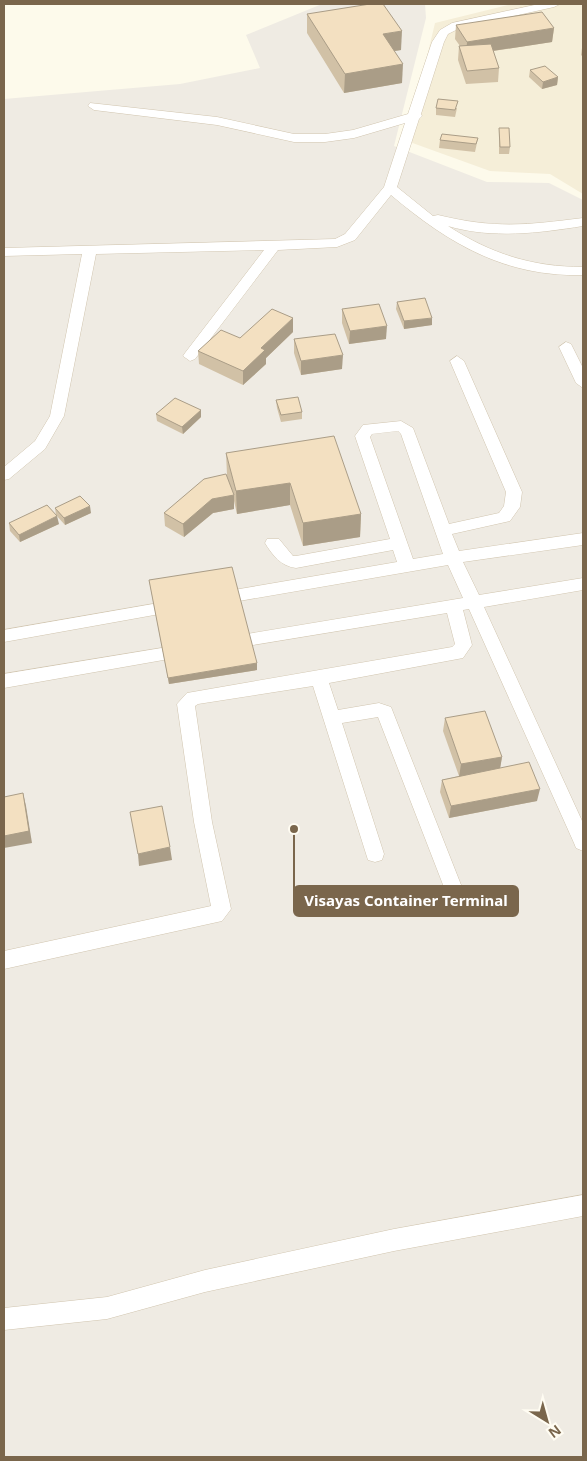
<svg xmlns="http://www.w3.org/2000/svg" width="587" height="1461" font-family="'Noto Sans',sans-serif">
  <style>
    .residential { fill: #f5eed8 }
    .industrial { fill: #efebe3 }
    .lines { fill: none; stroke-linecap: round; stroke-linejoin: round }
    .service-casing { stroke: #d1c5af; stroke-width: 1 }
    .service { fill: #fff; fill-rule: evenodd }
    .wall { fill: #d1c1a6 }
    .shaded-wall { fill: #aa9d87 }
    .building { fill: #f3e0c1; stroke: #aa9d87 }
    .leader { fill: none; stroke: #7a664c; stroke-width: 2 }
    .callout-dot { fill: #7a664c; stroke: #fffcf2; stroke-width: 2 }
    .callout { fill: #7a664c; stroke: #7a664c; stroke-width: 2 }
    .callout-label { font-size: 15px; text-anchor: middle; font-weight: bold; fill: #fff }
  </style>
  <rect width="100%" height="100%" fill="#fdfaeb"/>
  <polygon class="residential" points="512,4 583,4 583,194 550,174 490,171 407,141 435,23"/>
  <polygon class="industrial" points="322,4 425,4 426,18 394,146 487,182 549,183 583,200 583,1457 4,1457 4,99 180,84 260,68 246,35"/>
  <g class="lines">
    <g class="service-casing">
      <g id="service">
        <path d="M539,4h21l-6,3 -94,21 -12,6 -4,8 -23,72 1,2 -3,3 -22,68 36,29 5,-1c57,14 89,10 145,3v8c-44,7 -91,13 -135,0 43,28 85,41 135,41v8c-78,2 -134,-31 -192,-80l-36,45 -18,7 -59,3 -83,109 -5,2 -7,-5 2,-3 79,-103 -168,4 -32,162 -19,33 -36,30 -5,1v-13l31,-26 15,-25 32,-162 -78,2v-8l331,-9 10,-5 39,-47 21,-64 -51,15 -29,4h-31l-77,-17 -123,-15 -6,-4 2,-3 127,14 77,17h31l28,-4 55,-16 24,-72 8,-12 12,-7z"/>
        <polygon points="566,342 571,344 583,368 583,388 576,383 559,347"/>
        <path d="M457,356l7,5 58,131 -2,15 -10,14 -58,13 7,17 124,-18v12l-120,17 16,33 104,-17v12l-99,17 99,216v28l-7,-3 -2,-5 -105,-234 -6,1 9,35 -9,13 -134,25 9,27 41,-7 12,4 74,188 -2,6 -7,2 -7,-2 -2,-6 -69,-178 -36,6 42,131 -2,6 -7,2 -7,-2 -55,-174 -115,18 -3,2 17,116 19,87 -9,12 -218,48v-18l207,-45 -17,-84 -17,-118 10,-11 265,-46 3,-3 -8,-31 -218,36 -6,-1 -2,-5 2,-5 240,-40 -15,-33 -232,40 -6,-2 -2,-4 2,-4 6,-2 181,-31 -4,-12 -97,18c-15,-2 -23,-12 -31,-25l2,-4h12l14,17h3l94,-17 -35,-103 8,-11 38,-4 12,7 36,96 50,-11 5,-7 2,-14 -56,-131zM398,431l3,3 42,120 -30,5 -43,-122 2,-3z"/>
        <polygon points="176,600 182,602 184,606 182,610 4,642 4,630"/>
        <polygon points="186,644 192,645 194,650 192,655 186,656 4,688 4,674"/>
        <polygon points="583,1195 583,1216 394,1251 205,1292 107,1319 4,1330 4,1308 107,1297 205,1270 394,1229"/>
      </g>
    </g>
    <use href="#service" class="service"/>
  </g>
  <g class="wall">
    <polygon points="307,14 401,50 394,51 402,83 344,93 307,33"/>
    <polygon points="456,25 554,28 552,42 493,51 499,68 498,82 466,84 458,60 459,46 460,46 455,39"/>
    <polygon points="583,47 583,57 581,55 582,48"/>
    <polygon points="530,70 558,77 557,85 542,89 529,77"/>
    <polygon points="436,108 457,108 455,117 436,115"/>
    <polygon points="499,128 510,147 509,154 499,154"/>
    <polygon points="478,138 475,152 439,148 440,140"/>
    <polygon points="397,302 432,325 404,329 396,309"/>
    <polygon points="342,309 386,339 349,344 342,323"/>
    <polygon points="293,332 266,358 266,364 243,385 199,364 198,351 240,338"/>
    <polygon points="294,339 342,369 301,375 294,353"/>
    <polygon points="276,400 302,412 302,419 281,422 277,408"/>
    <polygon points="201,410 201,417 183,434 157,421 156,414"/>
    <polygon points="226,453 361,514 360,537 303,546 290,505 237,514 234,501 234,509 213,513 184,537 165,526 164,513 227,475"/>
    <polygon points="55,508 91,513 65,525 56,515"/>
    <polygon points="9,523 59,524 20,542 10,531"/>
    <polygon points="149,580 257,663 257,670 169,684"/>
    <polygon points="445,718 502,757 500,768 537,801 449,818 440,792 442,780 459,776 443,731"/>
  </g>
  <g class="shaded-wall">
    <polygon points="554,28 552,42 466,55 467,42"/>
    <polygon points="402,31 401,50 382,53 383,34"/>
    <polygon points="403,64 402,83 344,93 345,74"/>
    <polygon points="558,77 557,85 542,89 543,82"/>
    <polygon points="293,318 293,332 266,358 266,364 243,385 243,371 261,348"/>
    <polygon points="432,318 432,325 404,329 404,321"/>
    <polygon points="387,326 386,339 349,344 350,331"/>
    <polygon points="343,355 342,369 301,375 301,361"/>
    <polygon points="201,410 201,417 183,434 182,427"/>
    <polygon points="290,483 290,505 237,514 236,491"/>
    <polygon points="234,495 234,509 213,513 184,537 183,524 212,499"/>
    <polygon points="90,506 91,513 65,525 64,518"/>
    <polygon points="361,514 360,537 303,546 303,523"/>
    <polygon points="57,516 59,524 20,542 19,535"/>
    <polygon points="257,663 257,670 169,684 168,678"/>
    <polygon points="502,757 500,769 459,777 461,764"/>
    <polygon points="540,789 537,801 449,818 451,806"/>
    <polygon points="23,793 26,806 32,843 4,848 4,836"/>
    <polygon points="170,847 172,860 139,866 138,854"/>
  </g>
  <g class="building">
    <polygon points="370,4 383,4 402,31 383,34 403,64 345,74 307,14"/>
    <polygon points="542,12 554,28 467,42 456,25"/>
    <polygon points="491,44 499,68 467,71 459,46"/>
    <polygon points="545,66 558,77 543,82 530,70"/>
    <polygon points="438,99 458,101 455,110 436,108"/>
    <polygon points="499,128 509,128 510,147 500,147"/>
    <polygon points="442,134 478,138 476,144 440,140"/>
    <polygon points="425,298 432,318 404,321 397,302"/>
    <polygon points="379,304 387,326 350,331 342,309"/>
    <polygon points="272,309 293,318 261,348 265,350 243,371 198,351 221,330 240,338"/>
    <polygon points="335,334 343,355 301,361 294,339"/>
    <polygon points="298,397 302,412 281,415 276,400"/>
    <polygon points="175,398 201,410 182,427 156,414"/>
    <polygon points="334,436 361,514 303,523 290,483 236,491 226,453"/>
    <polygon points="226,474 234,495 212,499 183,524 164,513 204,479"/>
    <polygon points="80,496 90,506 64,518 55,508"/>
    <polygon points="47,505 57,516 19,535 9,523"/>
    <polygon points="232,567 257,663 168,678 149,580"/>
    <polygon points="485,711 502,757 461,764 445,718"/>
    <polygon points="529,762 540,789 451,806 442,780"/>
    <polygon points="23,793 29,831 4,836 4,797"/>
    <polygon points="162,806 170,847 138,854 130,812"/>
  </g>
  <path class="leader" d="M294 829L294 901"/>
  <circle class="callout-dot" cx="294" cy="829" r="5"/>
  <rect class="callout" x="294" y="886" width="224" height="30" rx="5"/>
  <g class="callout-label">
    <text x="406" y="906">Visayas Container Terminal</text>
  </g>
  <rect width="587" height="1461" fill="none" stroke="#7a664c" stroke-width="10"/>
  <g transform="translate(547 1421) rotate(143)" stroke="#fffcf2" stroke-width="4" paint-order="stroke">
  <path d="M0-4L9 19L0 12L-9 19Z" fill="#7a664c"/>
  <text y="-8" font-size="14" font-weight="bold" text-anchor="middle" fill="#7a664c">N</text>
  </g>
</svg>
